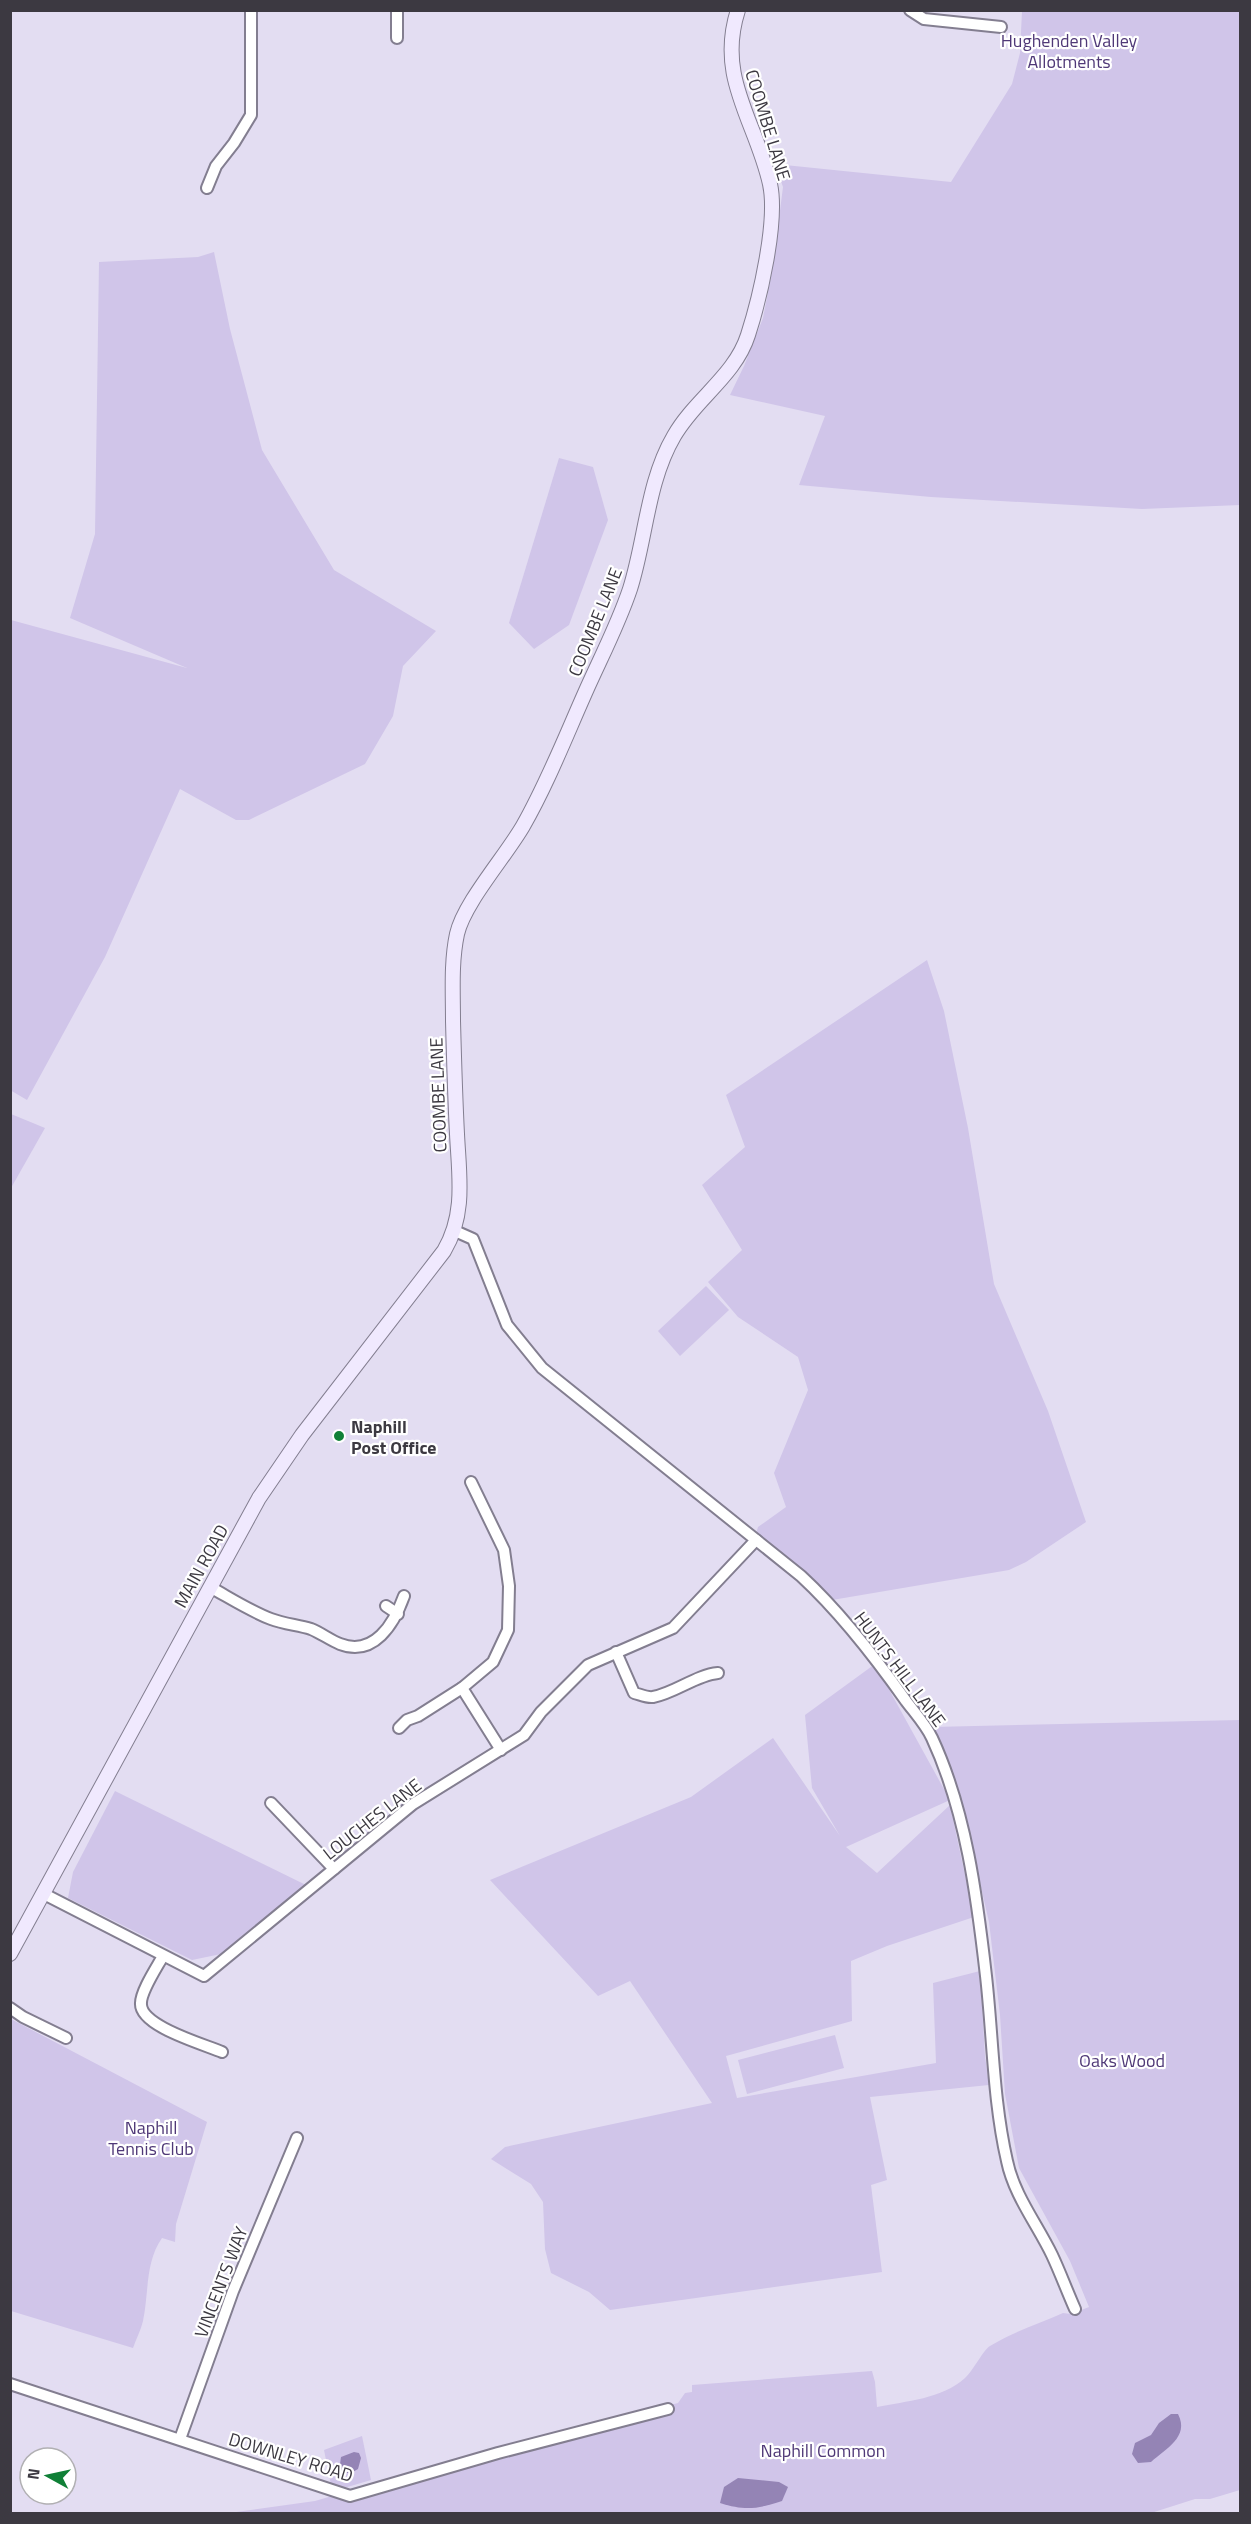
<svg xmlns="http://www.w3.org/2000/svg" width="1251" height="2524" font-family="'Titillium Web',sans-serif">
  <style>
    .green { fill: #d0c5e9 }
    .water { fill: #9484b5 }
    .lines { fill: none; stroke-linecap: round; stroke-linejoin: round }
    .street-casing { stroke: #837e90; stroke-width: 14 }
    .secondary-casing { stroke: #837e90; stroke-width: 16 }
    .street { stroke: #fff; stroke-width: 10 }
    .secondary { stroke: #f0e9fe; stroke-width: 14 }
    .poi-dot { fill: #108037; stroke: #fff; stroke-width: 2 }
    .labels { text-anchor: middle; dominant-baseline: central; stroke-width: 4.5; stroke-linejoin: round; paint-order: stroke }
    .park-label { font-size: 18px; fill: #4f3877; stroke: #fff }
    .street-label { font-size: 18px; fill: #3c3941; stroke: #fff }
    .poi-label { font-size: 18px; font-weight: bold; fill: #3c3941; stroke: #fff; text-anchor: start }
  </style>
  <rect width="100%" height="100%" fill="#e3ddf2"/>
  <g class="green">
    <polygon points="1022,11 1240,11 1240,505 1142,509 931,497 799,485 825,416 730,395 744,366 763,318 773,266 783,187 775,164 951,182 1012,84 1020,53"/>
    <polygon points="214,252 230,329 262,450 334,570 436,631 403,666 393,716 365,764 249,820 236,820 180,789 105,957 27,1100 10,1090 11,620 187,668 70,618 95,534 99,262 198,257"/>
    <polygon points="559,458 593,467 608,520 569,625 534,649 509,623"/>
    <polygon points="927,960 944,1011 968,1128 994,1284 1048,1411 1086,1522 1026,1562 1009,1570 832,1600 804,1573 756,1534 758,1527 786,1507 774,1473 808,1390 798,1357 738,1317 708,1282 742,1250 702,1185 745,1147 726,1095"/>
    <polygon points="11,1114 45,1128 11,1188"/>
    <polygon points="706,1286 729,1310 680,1356 658,1331"/>
    <polygon points="875,1664 950,1800 846,1847 877,1873 950,1805 974,1917 887,1946 851,1961 852,2021 726,2056 737,2098 936,2063 933,1983 980,1971 985,2056 989,2085 870,2097 887,2180 871,2185 882,2272 610,2310 589,2292 551,2273 545,2249 543,2202 531,2184 491,2159 505,2147 712,2103 630,1981 598,1996 490,1880 691,1797 773,1738 840,1836 812,1788 805,1715"/>
    <path d="M1240,1720v770l-30,9h-15l-47,15h-926l93,-13 109,-32 254,-66 7,-10 7,-1v-7l180,-14 3,11 2,25c29,-6 65,-8 88,-29 8,-7 19,-29 25,-32 22,-14 49,-22 73,-33l8,1 18,-7 -19,-46 -51,-93 -14,-74 -5,-79 -11,-93 -30,-130 -27,-65z"/>
    <polygon points="115,1791 306,1885 221,1954 192,1960 68,1898 73,1872"/>
    <path d="M11,2019l196,103 -31,102 -1,18 -13,-4c-17,24 -13,55 -19,83 -2,9 -7,18 -10,27l-122,-37z"/>
    <polygon points="835,2035 844,2068 747,2094 738,2060"/>
    <polygon points="362,2436 371,2480 344,2488 331,2485 324,2450"/>
  </g>
  <g class="water">
    <path d="M1171,2414h7c12,23 -13,35 -27,48l-13,1 -6,-9 3,-11 16,-8 8,-12z"/>
    <polygon points="354,2452 359,2453 361,2458 358,2469 351,2473 340,2473 339,2471 341,2457"/>
    <path d="M738,2478l41,4 9,5 -6,14c-24,8 -37,10 -62,2l4,-16z"/>
  </g>
  <g class="lines">
    <g class="street-casing">
      <g id="street">
        <polyline points="910,10 924,19 1001,27"/>
        <polyline points="397,38 397,10"/>
        <polyline points="207,188 216,166 234,143 251,115 251,10"/>
        <path d="M455,1231l18,8 34,86 35,43 259,208c40,37 74,81 105,125 9,12 20,24 26,37 34,73 45,159 54,238 7,62 7,124 21,185 7,34 30,63 45,94 8,17 15,36 23,54"/>
        <polyline points="471,1482 504,1550 509,1586 508,1630 493,1662 462,1688 501,1750"/>
        <path d="M210,1587c20,11 40,24 61,32 13,5 27,6 40,10 10,4 19,11 29,15 34,13 54,-20 64,-48"/>
        <polyline points="386,1606 398,1614"/>
        <path d="M616,1652l18,41c5,1 13,5 19,4 22,-4 43,-22 65,-24"/>
        <polyline points="399,1728 407,1720 418,1716 462,1688"/>
        <polyline points="271,1803 334,1869"/>
        <polyline points="44,1894 204,1976 413,1804 524,1735 541,1712 588,1665 673,1628 756,1540"/>
        <path d="M163,1956c-6,11 -22,35 -22,47 -2,23 62,41 81,49"/>
        <polyline points="10,2008 23,2017 66,2038"/>
        <polyline points="10,2384 350,2496 498,2453 668,2409"/>
        <polyline points="180,2439 233,2291 297,2138"/>
      </g>
    </g>
    <g class="secondary-casing">
      <path id="secondary" d="M10,1954l249,-456 43,-63 142,-184c22,-37 15,-76 13,-117 -2,-38 -3,-75 -4,-113 0,-29 -2,-59 4,-87 7,-31 48,-77 66,-108 24,-42 42,-88 62,-133 15,-34 33,-68 45,-104 16,-50 17,-107 44,-153 21,-37 61,-60 74,-101 12,-37 30,-114 22,-151 -14,-63 -54,-106 -32,-174"/>
    </g>
    <use href="#street" class="street"/>
    <use href="#secondary" class="secondary"/>
  </g>
  <circle class="poi-dot" cx="339" cy="1436" r="6"/>
  <g class="labels">
    <g class="park-label">
      <text x="1069" y="40">Hughenden Valley<tspan x="1069" dy="21">Allotments</tspan></text>
      <text x="1122" y="2060">Oaks Wood</text>
      <text x="151" y="2127">Naphill<tspan x="151" dy="21">Tennis Club</tspan></text>
      <text x="823" y="2450">Naphill Common</text>
    </g>
    <g class="street-label">
      <text transform="translate(768 125) rotate(73)">COOMBE LANE</text>
      <text transform="translate(595 622) rotate(-68)">COOMBE LANE</text>
      <text transform="translate(438 1095) rotate(-92)">COOMBE LANE</text>
      <text transform="translate(201 1566) rotate(-61)">MAIN ROAD</text>
      <text transform="translate(900 1669) rotate(53)">HUNTS HILL LANE</text>
      <text transform="translate(372 1819) rotate(-38)">LOUCHES LANE</text>
      <text transform="translate(221 2282) rotate(-69)">VINCENTS WAY</text>
      <text transform="translate(291 2457) rotate(17)">DOWNLEY ROAD</text>
    </g>
    <g class="poi-label">
      <text x="351" y="1426">Naphill<tspan x="351" dy="21">Post Office</tspan></text>
    </g>
  </g>
  <rect width="1251" height="2524" fill="none" stroke="#3c3941" stroke-width="24"/>
  <g transform="translate(48 2476) rotate(278)"><circle r="28" fill="#ffffff" stroke="#b1b0b3" stroke-width="1.5"/>
  <path d="M0-4.5L10 22L0 15L-10 22Z" fill="#108037"/>
  <text y="-9" font-size="16" font-weight="bold" text-anchor="middle" fill="#3c3941">N</text>
  </g>
</svg>
